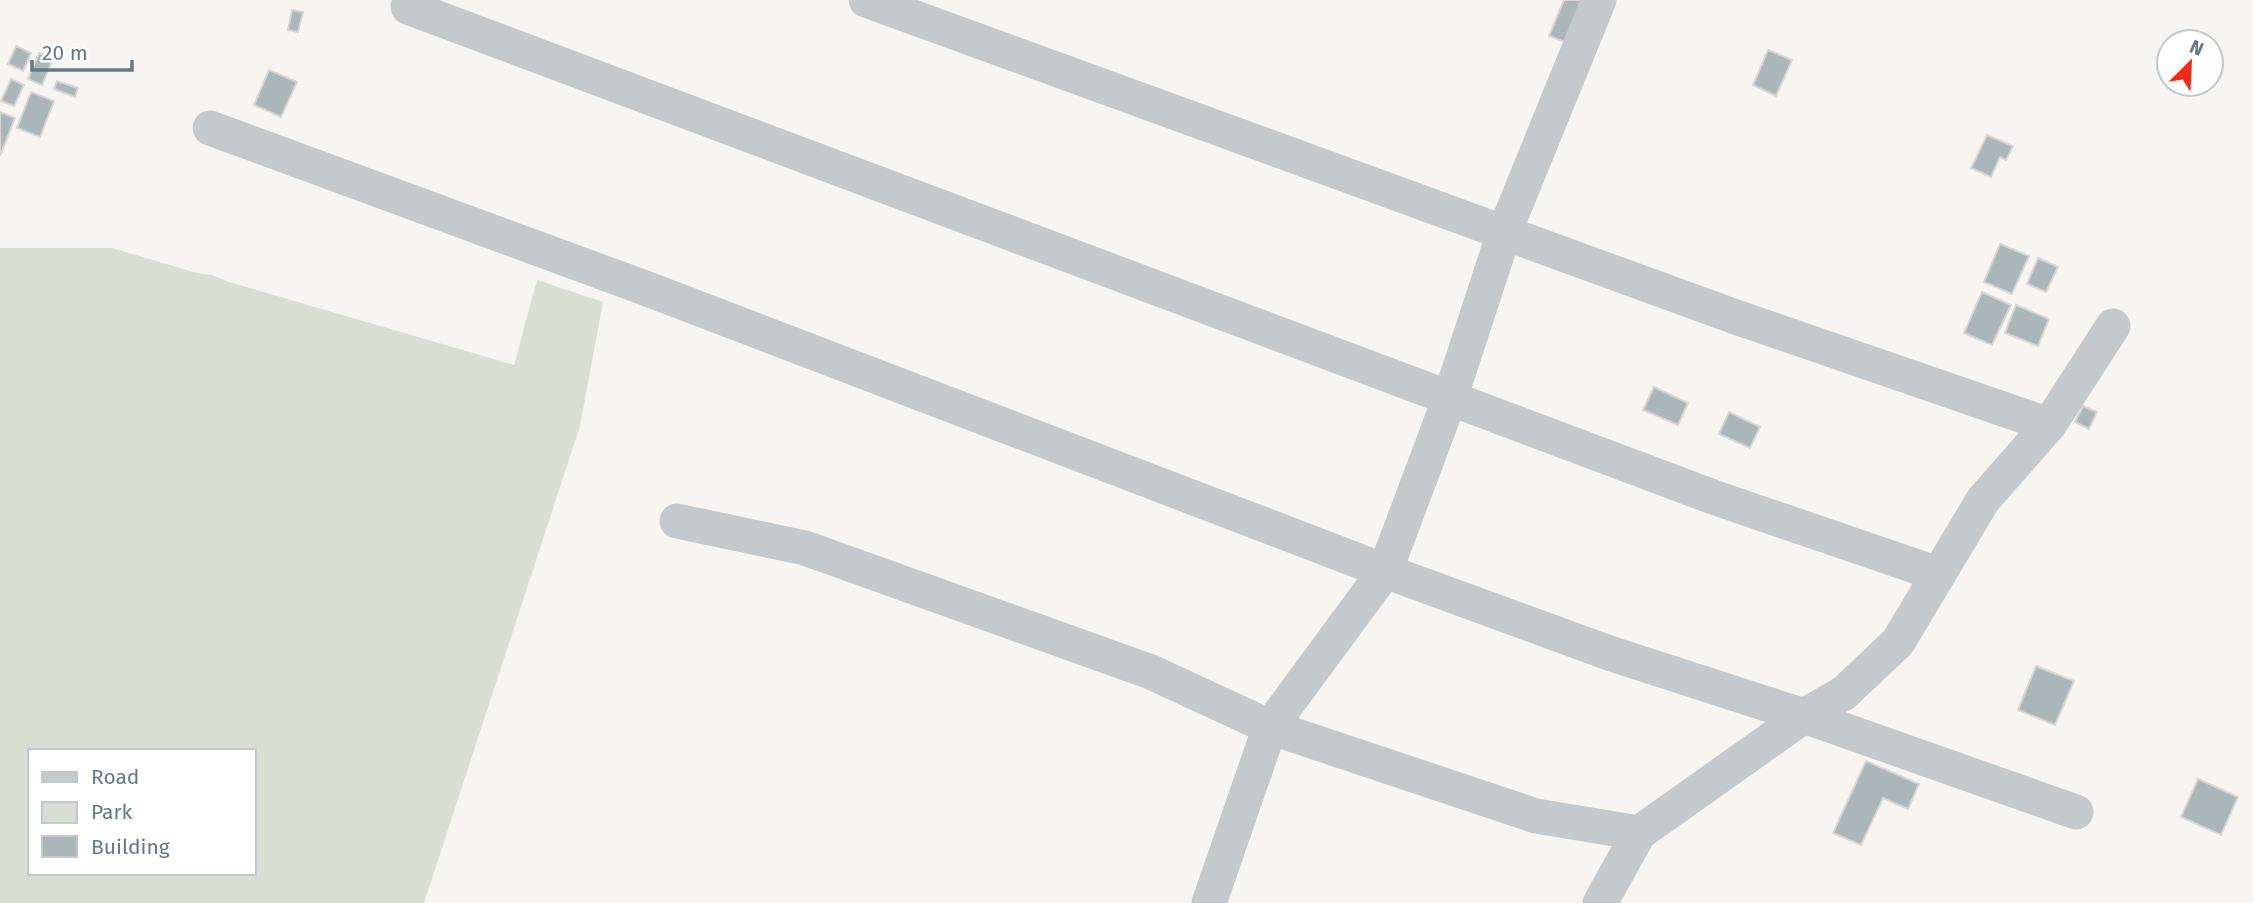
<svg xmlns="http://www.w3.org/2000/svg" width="2253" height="903" font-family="'Fira Sans',sans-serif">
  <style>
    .green { fill: #d8ded2; fill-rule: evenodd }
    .building { fill: #abb6b9; stroke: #d7d6d4; stroke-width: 2 }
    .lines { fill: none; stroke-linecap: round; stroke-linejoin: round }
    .street { stroke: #c4c9cb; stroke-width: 35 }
  </style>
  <rect width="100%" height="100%" fill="#f6f5f1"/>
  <!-- green -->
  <path class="green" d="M0,248H112L197,273L212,275L229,282L514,365L537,280L603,302L580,426L424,903H0ZM30,751H254V873H30Z"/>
  <!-- building -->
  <path class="building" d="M1564,0H1589L1570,44L1549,36Z
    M292,10L303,12L298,32L288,30Z
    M16,46L31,53L23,71L8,64Z
    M1768,50L1792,60L1776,96L1753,85Z
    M39,53L53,59L42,85L28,79Z
    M269,70L297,82L281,117L254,105Z
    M11,79L24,85L14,106L1,101Z
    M57,81L78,88L75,97L54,89Z
    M31,92L54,101L40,137L17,128Z
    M0,112L15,118L0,156Z
    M1987,135L2013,146L2006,160L2000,157L1991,177L1971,168Z
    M2000,244L2029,256L2012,294L1984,282Z
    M2038,258L2058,267L2046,292L2027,284Z
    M1982,292L2011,305L1992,345L1964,333Z
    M2016,305L2049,319L2038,346L2005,333Z
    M1654,387L1688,403L1678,425L1643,410Z
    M2083,406L2097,412L2089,429L2075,422Z
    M1729,412L1760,427L1750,448L1719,434Z
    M2036,666L2074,681L2055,725L2018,710Z
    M1866,761L1919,784L1908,809L1883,798L1861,845L1833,833Z
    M2198,779L2238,797L2221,835L2181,817Z"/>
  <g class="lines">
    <!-- street -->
    <path class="street" d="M866,0L1733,316L2049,425
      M408,7L1713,497L1938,574
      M210,128L645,288L1385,571L1609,653L1804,716L2076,812
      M677,521L805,548L1151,672L1270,727L1536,816L1639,833
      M1209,903L1270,727L1385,571L1450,398L1504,233L1599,0
      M1600,903L1639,833L1804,716L1844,693L1898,642L1983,500L2049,425L2113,326"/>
  </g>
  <!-- legend -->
  <rect x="28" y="749" width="228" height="126" fill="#ffffff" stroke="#c0cace" stroke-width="2"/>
  <rect x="42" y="772" width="35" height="10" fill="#c4c9cb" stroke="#c0cace" stroke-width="2"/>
  <text x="91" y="784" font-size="21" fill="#627a85">Road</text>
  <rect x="42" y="802" width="35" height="21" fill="#d8ded2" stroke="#c0cace" stroke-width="2"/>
  <text x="91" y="819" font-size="21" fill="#627a85">Park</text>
  <rect x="42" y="836" width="35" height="21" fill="#abb6b9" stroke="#c0cace" stroke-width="2"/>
  <text x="91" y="854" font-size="21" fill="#627a85">Building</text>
  <!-- north arrow -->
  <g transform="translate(2190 63) rotate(24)"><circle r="33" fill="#ffffff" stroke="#c0cace" stroke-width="2"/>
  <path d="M0-5L12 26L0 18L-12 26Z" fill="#f22a15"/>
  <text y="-10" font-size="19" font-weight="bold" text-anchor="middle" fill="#627a85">N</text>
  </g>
  <!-- scale -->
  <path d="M32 60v10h100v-10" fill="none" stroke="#627a85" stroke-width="3.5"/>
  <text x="42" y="60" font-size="21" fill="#627a85" stroke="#ffffff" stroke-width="5" paint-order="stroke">20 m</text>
</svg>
